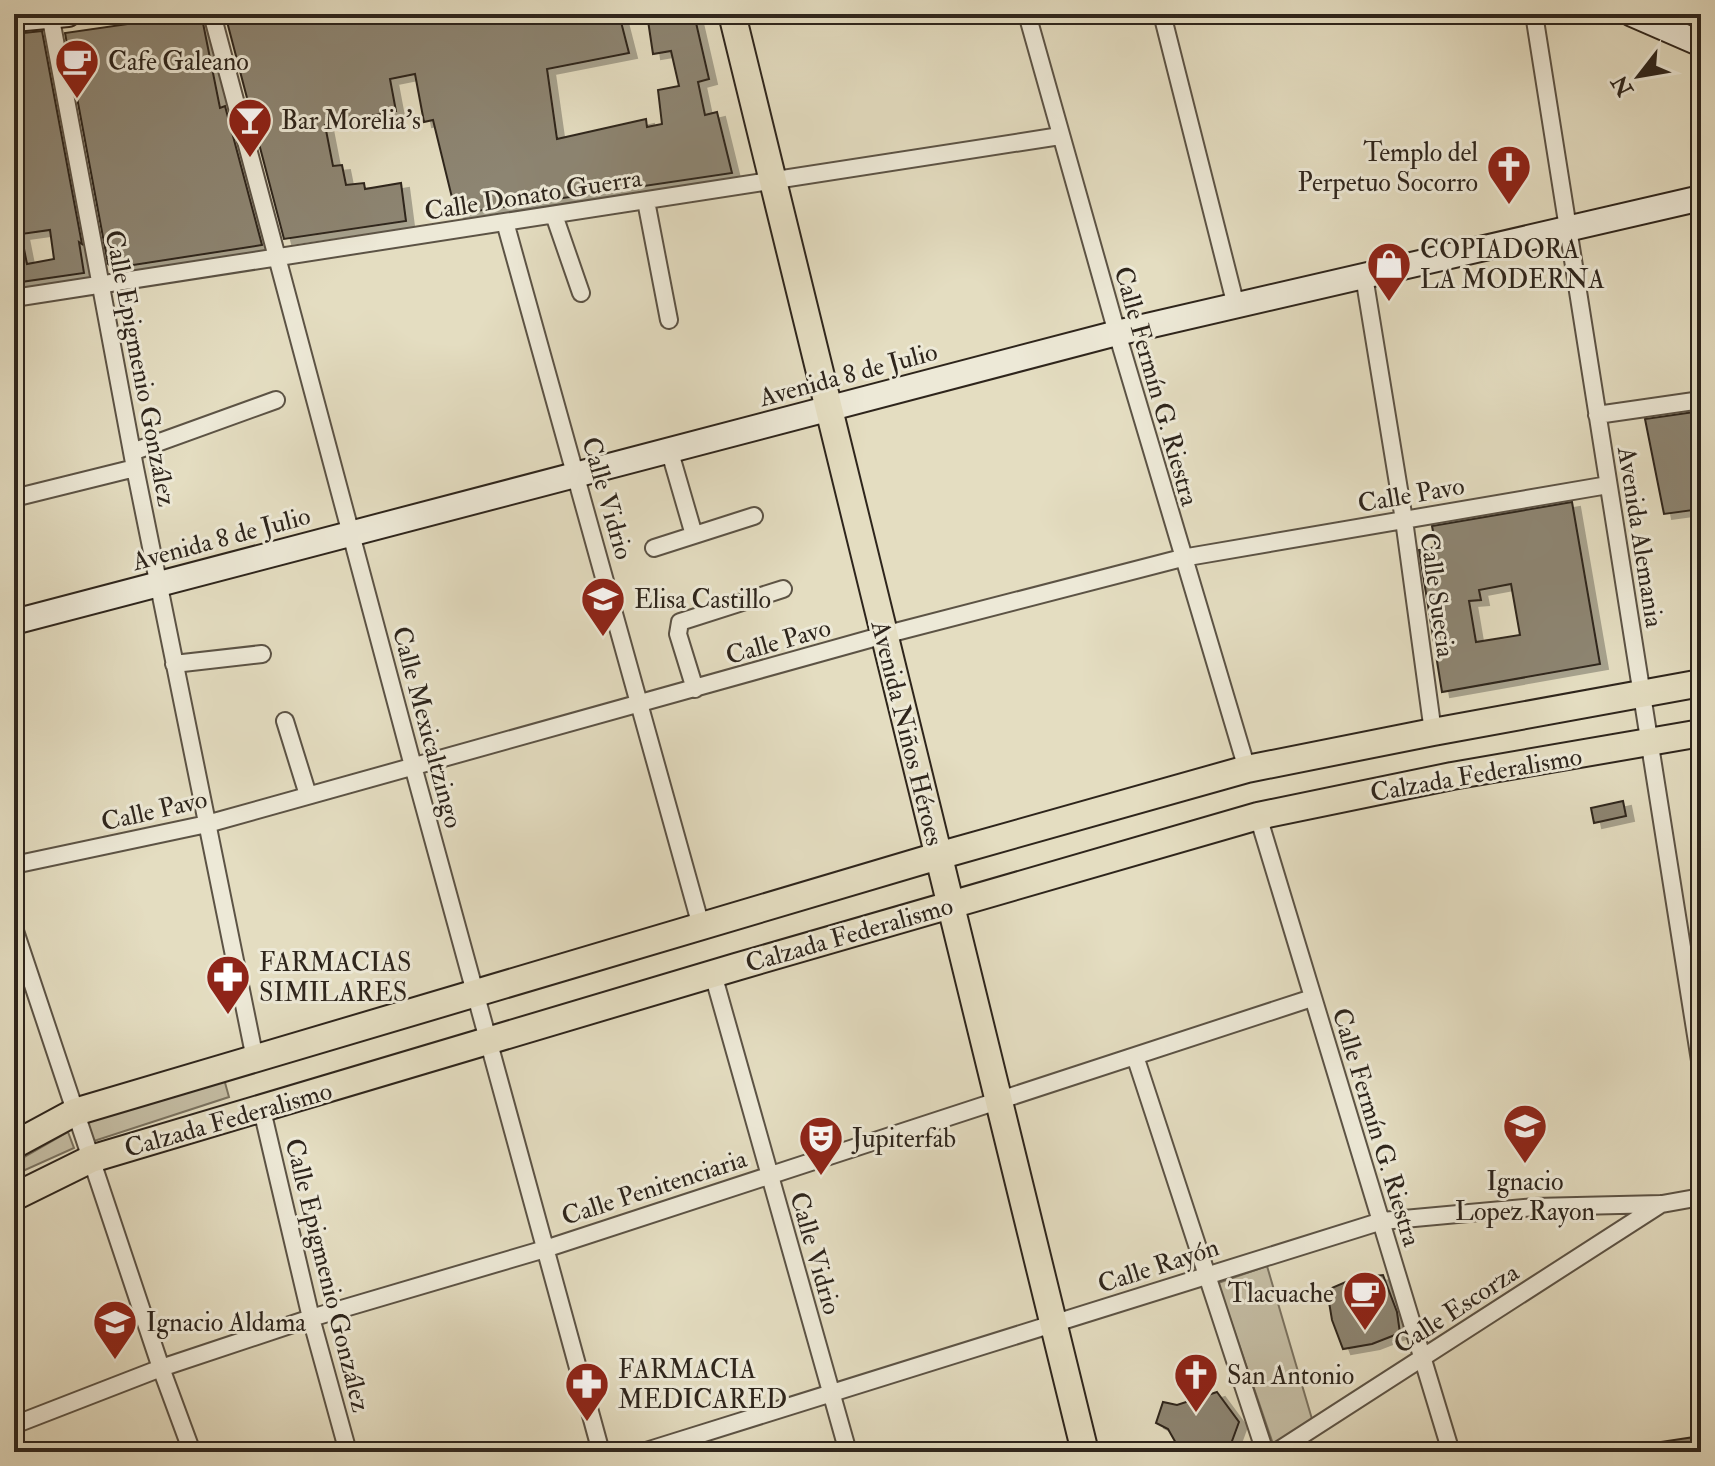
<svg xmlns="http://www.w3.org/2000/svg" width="1715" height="1466" font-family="'IM FELL Double Pica',serif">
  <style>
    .green { fill: #c5bea5; stroke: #7a7260; stroke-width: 2 }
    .building { fill: #8d8572; stroke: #2e251c; stroke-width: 2; fill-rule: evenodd; filter: url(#shadow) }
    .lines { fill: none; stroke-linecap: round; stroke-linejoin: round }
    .street-casing { stroke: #5c5345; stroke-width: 20 }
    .secondary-casing { stroke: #2e251c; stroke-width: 28 }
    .primary-casing { stroke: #2e251c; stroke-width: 30 }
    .street { stroke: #ede9d7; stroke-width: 16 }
    .secondary { stroke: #ede9d7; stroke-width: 24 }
    .primary { stroke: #e4ddc1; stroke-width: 26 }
    .labels { text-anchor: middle; stroke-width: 6; stroke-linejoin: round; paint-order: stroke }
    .poi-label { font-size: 26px; fill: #2e251c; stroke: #ede9d7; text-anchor: start }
    .street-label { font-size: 26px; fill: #2e251c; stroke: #ede9d7 }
  </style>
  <defs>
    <filter id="shadow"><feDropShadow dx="8" dy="5" stdDeviation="0" flood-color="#0004"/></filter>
  </defs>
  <rect width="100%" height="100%" fill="#e4ddc1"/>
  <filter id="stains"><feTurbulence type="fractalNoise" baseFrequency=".0025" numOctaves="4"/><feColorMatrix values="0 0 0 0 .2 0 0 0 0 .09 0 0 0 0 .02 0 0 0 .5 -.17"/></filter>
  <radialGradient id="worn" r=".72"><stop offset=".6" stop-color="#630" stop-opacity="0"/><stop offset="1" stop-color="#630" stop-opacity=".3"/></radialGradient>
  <!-- green -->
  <path class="green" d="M224,1079L229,1097L91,1142L85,1123Z
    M68,1132L74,1148L14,1175V1163Z
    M1267,1266L1312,1419L1273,1444L1218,1283Z"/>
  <!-- building -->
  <path class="building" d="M197,14L202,18L220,108L225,106L262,245L114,268L108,264L65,33Z
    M225,14H619L629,53L547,69L557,139L646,119L647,127L662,124L658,90L679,86L671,51L653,54L647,14H694L709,79L698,82L705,115L717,112L732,173L456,214L433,120L424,122L415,74L390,79L396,111L325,125L333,166L342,165L346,185L364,183L365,189L401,183L406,221L284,239Z
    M42,31L82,244L79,242L84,273L14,283V34ZM50,230L54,259L27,264L21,234Z
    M1701,411V509L1664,514L1645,419Z
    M1572,502L1600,664L1442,692L1419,550L1436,547L1432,526ZM1511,584L1520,635L1476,642L1469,601L1481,600L1479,590Z
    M1623,801L1626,816L1594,823L1591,808Z
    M1383,1275L1397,1312L1400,1333L1372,1344L1343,1349L1332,1320L1327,1290L1355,1278Z
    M1217,1392L1239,1422L1228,1452H1181L1168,1429L1156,1423L1163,1402L1177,1405Z
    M1701,1436V1452H1647V1444Z"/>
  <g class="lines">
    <!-- street casing -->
    <g class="street-casing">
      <path id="street" d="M50,14L135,468L255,1059
        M212,14L413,766L601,1452
        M1027,14L1117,333L1247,769
        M1162,14L1236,306
        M1534,14L1701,1067
        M646,201L669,320
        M554,215L581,293
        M505,222L701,926
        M1364,276L1404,520L1433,732
        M14,298L1060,136
        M1597,415L1701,400
        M669,449L694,535
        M132,452L276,400
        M14,498L135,468
        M654,548L754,516
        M174,664L262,654
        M695,689L678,634L680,622L783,589
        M285,721L308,795
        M1258,816L1451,1452
        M14,865L207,824L884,635L1182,558L1608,485
        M14,928L161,1368L192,1452
        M713,974L848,1452
        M1135,1056L1265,1452
        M262,1110L311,1318L348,1452
        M14,1425L161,1368L311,1318L545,1249L1312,998
        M643,1452L1382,1221L1534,1207L1662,1204L1701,1197
        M1276,1452L1661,1204"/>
    </g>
    <!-- secondary casing -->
    <g class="secondary-casing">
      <path id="secondary" d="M1632,14L1701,44
        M14,19L68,14
        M14,622L1117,333L1701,198"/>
    </g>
    <!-- primary casing -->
    <g class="primary-casing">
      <path id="primary" d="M732,14L1085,1452
        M14,1145L75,1112L938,856L1247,769L1433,732L1701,683
        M14,1197L91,1159L736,967L1258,816L1452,776L1701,733"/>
    </g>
    <!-- street -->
    <use href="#street" class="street"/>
    <!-- secondary -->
    <use href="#secondary" class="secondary"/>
    <!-- primary -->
    <use href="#primary" class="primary"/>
  </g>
  <!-- icons -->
  <defs>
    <g id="cafe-pin" transform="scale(2.3)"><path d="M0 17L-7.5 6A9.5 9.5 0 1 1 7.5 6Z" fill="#8f2418" stroke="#ede9d7"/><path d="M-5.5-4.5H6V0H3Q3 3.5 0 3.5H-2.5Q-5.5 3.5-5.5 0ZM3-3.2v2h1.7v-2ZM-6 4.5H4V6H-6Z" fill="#fff"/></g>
    <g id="bar-pin" transform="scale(2.3)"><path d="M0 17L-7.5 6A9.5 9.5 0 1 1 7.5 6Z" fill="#8f2418" stroke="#ede9d7"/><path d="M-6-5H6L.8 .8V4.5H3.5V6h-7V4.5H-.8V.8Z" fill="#fff"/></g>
    <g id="church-pin" transform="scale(2.3)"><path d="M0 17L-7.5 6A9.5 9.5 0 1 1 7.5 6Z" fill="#8f2418" stroke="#ede9d7"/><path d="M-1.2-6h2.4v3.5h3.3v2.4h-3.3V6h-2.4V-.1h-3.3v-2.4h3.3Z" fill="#fff"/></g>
    <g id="shop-pin" transform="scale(2.3)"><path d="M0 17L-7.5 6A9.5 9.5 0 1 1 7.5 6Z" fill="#8f2418" stroke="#ede9d7"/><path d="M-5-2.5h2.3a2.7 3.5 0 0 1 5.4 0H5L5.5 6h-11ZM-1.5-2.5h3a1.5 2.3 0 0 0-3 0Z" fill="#fff"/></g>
    <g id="school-pin" transform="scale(2.3)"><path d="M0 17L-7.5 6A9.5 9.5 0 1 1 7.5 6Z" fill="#8f2418" stroke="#ede9d7"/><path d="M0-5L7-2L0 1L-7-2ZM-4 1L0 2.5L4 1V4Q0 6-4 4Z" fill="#fff"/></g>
    <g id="pharmacy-pin" transform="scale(2.3)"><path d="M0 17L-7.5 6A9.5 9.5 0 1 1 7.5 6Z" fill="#8f2418" stroke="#ede9d7"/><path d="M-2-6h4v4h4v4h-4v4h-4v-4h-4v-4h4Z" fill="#fff"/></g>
    <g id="theatre-pin" transform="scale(2.3)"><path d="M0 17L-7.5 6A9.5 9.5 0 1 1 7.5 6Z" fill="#8f2418" stroke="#ede9d7"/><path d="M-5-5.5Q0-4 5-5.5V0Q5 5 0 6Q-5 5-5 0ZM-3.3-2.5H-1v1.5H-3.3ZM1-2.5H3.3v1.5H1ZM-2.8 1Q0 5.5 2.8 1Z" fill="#fff"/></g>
  </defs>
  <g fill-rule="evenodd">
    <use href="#cafe-pin" x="77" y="61"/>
    <use href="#bar-pin" x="250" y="120"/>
    <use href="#church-pin" x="1509" y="167"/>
    <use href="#shop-pin" x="1389" y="264"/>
    <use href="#school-pin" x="603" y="599"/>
    <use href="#pharmacy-pin" x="228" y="977"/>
    <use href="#school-pin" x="1525" y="1126"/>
    <use href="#theatre-pin" x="821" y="1138"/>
    <use href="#cafe-pin" x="1365" y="1293"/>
    <use href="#school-pin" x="115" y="1322"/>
    <use href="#church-pin" x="1196" y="1375"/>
    <use href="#pharmacy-pin" x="587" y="1384"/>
  </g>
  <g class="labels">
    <!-- poi labels -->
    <g class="poi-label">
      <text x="108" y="70">Cafe Galeano</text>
      <text x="281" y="129">Bar Morelia’s</text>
      <text x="1478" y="161" text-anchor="end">Templo del<tspan x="1478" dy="30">Perpetuo Socorro</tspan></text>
      <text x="1420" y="258">COPIADORA<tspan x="1420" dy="30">LA MODERNA</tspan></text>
      <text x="634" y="608">Elisa Castillo</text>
      <text x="259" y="971">FARMACIAS<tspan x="259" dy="30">SIMILARES</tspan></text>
      <text x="852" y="1147">Jupiterfab</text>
      <text x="1525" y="1190" text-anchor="middle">Ignacio<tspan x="1525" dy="30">Lopez Rayon</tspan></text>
      <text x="1334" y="1302" text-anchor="end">Tlacuache</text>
      <text x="146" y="1331">Ignacio Aldama</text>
      <text x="618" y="1378">FARMACIA<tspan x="618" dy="30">MEDICARED</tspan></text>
      <text x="1227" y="1384">San Antonio</text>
    </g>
    <!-- street labels -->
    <g class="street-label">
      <text transform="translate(533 194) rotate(-9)" y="9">Calle Donato Guerra</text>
      <text transform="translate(141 368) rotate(79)" y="9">Calle Epigmenio González</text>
      <text transform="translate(848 374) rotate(-15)" y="9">Avenida 8 de Julio</text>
      <text transform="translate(1157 386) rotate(74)" y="9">Calle Fermín G. Riestra</text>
      <text transform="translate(1411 494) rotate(-10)" y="9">Calle Pavo</text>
      <text transform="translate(608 498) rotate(74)" y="9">Calle Vidrio</text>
      <text transform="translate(1641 537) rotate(81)" y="9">Avenida Alemania</text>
      <text transform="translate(221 538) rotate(-15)" y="9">Avenida 8 de Julio</text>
      <text transform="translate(1438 595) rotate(82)" y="9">Calle Suecia</text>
      <text transform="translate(778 641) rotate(-16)" y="9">Calle Pavo</text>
      <text transform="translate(428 727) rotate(75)" y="9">Calle Mexicaltzingo</text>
      <text transform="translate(908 733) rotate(76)" y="9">Avenida Niños Héroes</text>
      <text transform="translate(1476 774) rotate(-10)" y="9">Calzada Federalismo</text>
      <text transform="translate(154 810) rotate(-13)" y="9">Calle Pavo</text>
      <text transform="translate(849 934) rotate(-16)" y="9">Calzada Federalismo</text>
      <text transform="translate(228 1119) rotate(-16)" y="9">Calzada Federalismo</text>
      <text transform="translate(1377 1127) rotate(73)" y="9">Calle Fermín G. Riestra</text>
      <text transform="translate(654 1187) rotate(-18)" y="9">Calle Penitenciaria</text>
      <text transform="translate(816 1253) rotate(74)" y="9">Calle Vidrio</text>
      <text transform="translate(1158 1265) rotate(-18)" y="9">Calle Rayón</text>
      <text transform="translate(328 1275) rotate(76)" y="9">Calle Epigmenio González</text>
      <text transform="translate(1456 1308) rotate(-33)" y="9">Calle Escorza</text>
    </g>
  </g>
  <!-- margin -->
  <rect width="1715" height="1466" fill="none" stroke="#e4ddc1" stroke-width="48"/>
  <rect x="16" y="16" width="1683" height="1434" fill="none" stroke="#2e251c" stroke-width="4"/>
  <rect x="24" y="24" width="1667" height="1418" fill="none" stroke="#2e251c" stroke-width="2"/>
  <!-- north arrow -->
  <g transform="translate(1639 76) rotate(239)" stroke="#ede9d7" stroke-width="6" paint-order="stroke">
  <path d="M0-6L14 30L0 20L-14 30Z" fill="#2e251c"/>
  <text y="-12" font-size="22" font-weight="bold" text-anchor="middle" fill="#2e251c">N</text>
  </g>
  <rect width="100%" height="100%" filter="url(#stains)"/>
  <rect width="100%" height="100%" fill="url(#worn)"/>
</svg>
